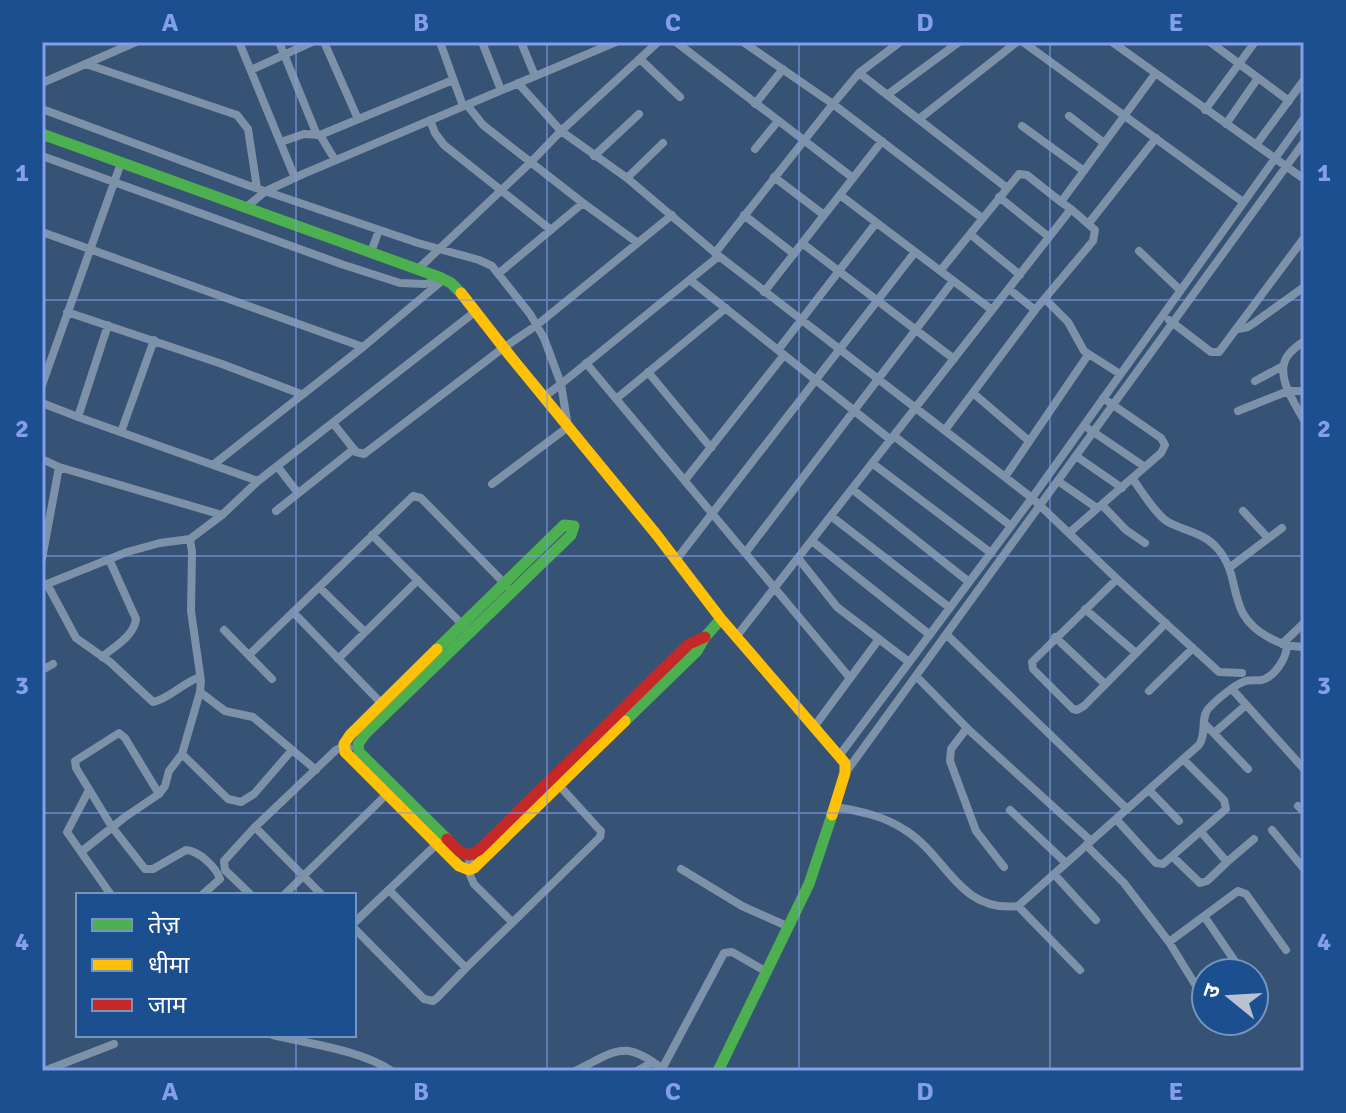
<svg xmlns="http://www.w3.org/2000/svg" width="1346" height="1113" font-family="Signika,'Noto Sans Devanagari',sans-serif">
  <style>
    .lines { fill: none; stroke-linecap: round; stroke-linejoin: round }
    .street { stroke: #7d92a8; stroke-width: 8 }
    .fast { stroke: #4caf50; stroke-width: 11 }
    .slow { stroke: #ffc107; stroke-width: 11 }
    .jam { stroke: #c62828; stroke-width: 11 }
    .grid { fill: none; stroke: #839eea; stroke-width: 2; stroke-opacity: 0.55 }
    .neatline { fill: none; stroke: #839eea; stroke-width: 3 }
    .grid-label { font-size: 26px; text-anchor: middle; font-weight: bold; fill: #839eea }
  </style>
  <rect width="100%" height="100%" fill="#365274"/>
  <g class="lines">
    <!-- street -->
    <path class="street" d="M239,42L295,178
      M279,42L317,135
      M324,42L358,119
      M440,42L463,106
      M482,42L501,90
      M521,42L535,76
      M676,42L853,178
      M743,42L833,104L982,218
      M1023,42L1243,202
      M1112,42L1304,179
      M1210,42L1289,101
      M640,59L680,97
      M86,64L237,115L248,129L257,188
      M251,70L312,42
      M859,73L1007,188
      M42,83L136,42
      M887,95L959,42
      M755,104L783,69
      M467,105L483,125L583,203
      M42,109L247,185L418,243L479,260L492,266L530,314L544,338L561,384L544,397
      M1205,110L1255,42
      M1069,116L1104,143
      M919,119L1017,42
      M430,120L435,133L444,145L551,230
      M1226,124L1258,78
      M1022,126L1084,171
      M320,135L335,160
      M281,142L304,134L320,135L453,80
      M1256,145L1304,80
      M755,149L778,121
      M42,156L341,264L400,283L425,284L443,279
      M594,156L639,114
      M774,177L824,215
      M627,178L663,143
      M840,195L992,310
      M999,197L1049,237
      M246,207L266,191L303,174L616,42
      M744,215L794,254
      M1089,223L1156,138
      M42,232L363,347
      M970,234L1020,275
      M802,243L954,359
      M1139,251L1180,290
      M371,252L379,230
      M715,253L833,104L859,73L900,42
      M719,256L1032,498L1117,579L1219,672L1242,673
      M418,269L531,162L561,131L658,42
      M940,271L1019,174L1027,175L1061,202
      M498,274L583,203L638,243
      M690,280L891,440
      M1009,289L1035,310
      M764,292L882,141
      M1045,299L1068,322L1084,351L1120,374
      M67,312L222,364L301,394
      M1169,320L1211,352H1219L1304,238
      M1238,329L1248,327L1254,323L1304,287
      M1304,341C1299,345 1293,349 1289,354C1273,373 1294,402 1304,420
      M778,350L876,223
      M586,363L850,678
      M648,372L711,448
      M1255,381L1283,366
      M42,385L121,163
      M973,393L1029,441
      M616,399L726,308
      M42,403L78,417L258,481
      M1238,411L1288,391H1304
      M78,417L108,325
      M333,423L356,452L364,454L503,348L537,325L672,215
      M1089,429L1145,467
      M945,430L1035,310L1093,241L1095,230L1071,209
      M121,432L154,340
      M894,436L1011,526
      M1076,456L1122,488
      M42,459L59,467L222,515
      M872,463L991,553
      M213,465L363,347L443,280
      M277,466L298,493
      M1005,477L1088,355
      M1132,478C1141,490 1156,515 1168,522C1185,531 1204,533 1217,548C1244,578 1224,613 1268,637C1280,644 1290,647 1304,647
      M685,480L784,355
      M1058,481L1097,508
      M492,484L568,427L561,384L719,256L627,178L561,131L518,83
      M852,489L969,582
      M1102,505L1126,530L1145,543
      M276,511L354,449
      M1243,511L1268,538
      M831,516L950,608
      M1069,533L1161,453L1165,445L1161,438L1103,398
      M372,535L465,627
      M812,541L930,635
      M746,552L953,281
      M798,558L837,607L909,662
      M42,559L59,467
      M676,560L915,252
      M1229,568L1282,528
      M1117,579L1032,662L1033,669L1073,709L1077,710L1084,706L1166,623
      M47,584L76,638L110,662L153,702C169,699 182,683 200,677
      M42,586L127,552L160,543L190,539L222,515L258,481L476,311
      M319,587L365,632
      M1085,609L1136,653
      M293,612L384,706
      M224,630L272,679
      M947,635L1127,809
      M736,637L1071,209L1061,202L1155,74
      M1055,637L1105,684
      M1282,644L1304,623
      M249,655L413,496L421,498L507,586
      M102,657C115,646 134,636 136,619L109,559
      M338,659L418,580
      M42,670L53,664
      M916,676L970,731L1091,841
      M1232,689L1304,769
      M1149,691L1193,648
      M200,692L225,711L253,717L316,770
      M1204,723L1248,769
      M814,727L879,639
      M967,728L951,749L950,761L976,831L1004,867
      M1214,733L1246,705
      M182,754L228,799L241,802L254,794L292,750
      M839,756L1032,498L1304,118
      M846,772L1304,142
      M1149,790L1179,821
      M159,794L125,738L119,733L75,761L76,768L112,827L145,869H153L186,850C199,851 216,867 220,879L202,895
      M1298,806L1304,812
      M835,807C860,811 884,816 905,830C947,856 959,913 1018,906L1199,745C1207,734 1200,720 1208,709C1214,702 1234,685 1243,682C1249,679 1256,681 1262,680C1275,676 1286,659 1287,646
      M1010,810L1066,863
      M1116,819L1156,863L1163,864L1226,809L1224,800L1183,759
      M255,827L322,895
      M1272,830L1304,869
      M1201,832L1227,862L1254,839
      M1086,845L1124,883L1169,942L1238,891L1246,894L1286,950
      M81,852L67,832L89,790
      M469,855L470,875L474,884L512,922
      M1173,857L1200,883L1207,881L1227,862
      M681,869L742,906L789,927
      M1054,874L1096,920
      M389,890L466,968
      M111,895L81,852L125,817L159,794L165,786L169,771L182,754L200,692L201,681L191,611L192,552L190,539
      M251,895L225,870L224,861L255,827L336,750L340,748H349
      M284,895L389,792
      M1018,906L1080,970
      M1204,916L1243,973
      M354,923L440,841
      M354,928L424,999L433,1001L437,998L466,968L600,837L601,831L597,827L556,782
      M1169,942L1201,994L1206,996
      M273,1035C310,1044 360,1050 392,1071
      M662,1069L724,953L732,952L767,972
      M44,1071L114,1044
      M575,1071C616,1051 624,1038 664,1070
      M637,1071L653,1062"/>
    <!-- fast -->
    <path class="fast" d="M42,134L439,277L451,283L461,293
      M437,649L564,525L574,526L571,535L366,733L358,744L359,752L447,839
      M625,721L697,651L705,637L721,619
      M718,1071L809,884L832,815"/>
    <!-- slow -->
    <path class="slow" d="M461,293L511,357L656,534L721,619L845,763V773L832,815
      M437,649L350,735L344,744L345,752L459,866L469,870L474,868L625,721"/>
    <!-- jam -->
    <path class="jam" d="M447,839L460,852L469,855L479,850L689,644L705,637"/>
  </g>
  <!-- grid -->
  <path class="grid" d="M296,42V895M547,42V1071M799,42V1071M1050,42V1071M42,300H1304M42,556H1304M42,813H1304M296,1035V1071"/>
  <!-- border -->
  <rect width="1346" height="1113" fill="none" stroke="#1b4f8f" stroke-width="88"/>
  <!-- legend -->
  <rect x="76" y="893" width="280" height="144" fill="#1b4f8f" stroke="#7695bc" stroke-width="2"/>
  <rect x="92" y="919" width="40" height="12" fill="#4caf50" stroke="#7695bc" stroke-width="2"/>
  <text x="148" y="933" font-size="24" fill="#ffffff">तेज़</text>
  <rect x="92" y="959" width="40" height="12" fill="#ffc107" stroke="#7695bc" stroke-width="2"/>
  <text x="148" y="973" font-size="24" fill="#ffffff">धीमा</text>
  <rect x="92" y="999" width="40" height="12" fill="#c62828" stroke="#7695bc" stroke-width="2"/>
  <text x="148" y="1013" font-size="24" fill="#ffffff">जाम</text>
  <!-- north arrow -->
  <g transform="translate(1230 997) rotate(288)"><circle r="38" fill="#1b4f8f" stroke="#7695bc" stroke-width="2"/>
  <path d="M0-6L14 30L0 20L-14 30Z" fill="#b9c2ce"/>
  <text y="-12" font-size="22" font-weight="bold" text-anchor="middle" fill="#ffffff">उ</text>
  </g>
  <rect x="44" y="44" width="1258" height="1025" class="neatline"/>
  <g class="grid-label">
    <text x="170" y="31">A</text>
    <text x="421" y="31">B</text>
    <text x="673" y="31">C</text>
    <text x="925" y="31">D</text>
    <text x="1176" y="31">E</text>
    <text x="22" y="181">1</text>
    <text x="1324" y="181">1</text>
    <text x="22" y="437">2</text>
    <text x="1324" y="437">2</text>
    <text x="22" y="694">3</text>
    <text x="1324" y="694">3</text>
    <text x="22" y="950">4</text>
    <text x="1324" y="950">4</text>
    <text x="170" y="1100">A</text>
    <text x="421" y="1100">B</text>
    <text x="673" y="1100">C</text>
    <text x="925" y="1100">D</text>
    <text x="1176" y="1100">E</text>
  </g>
</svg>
